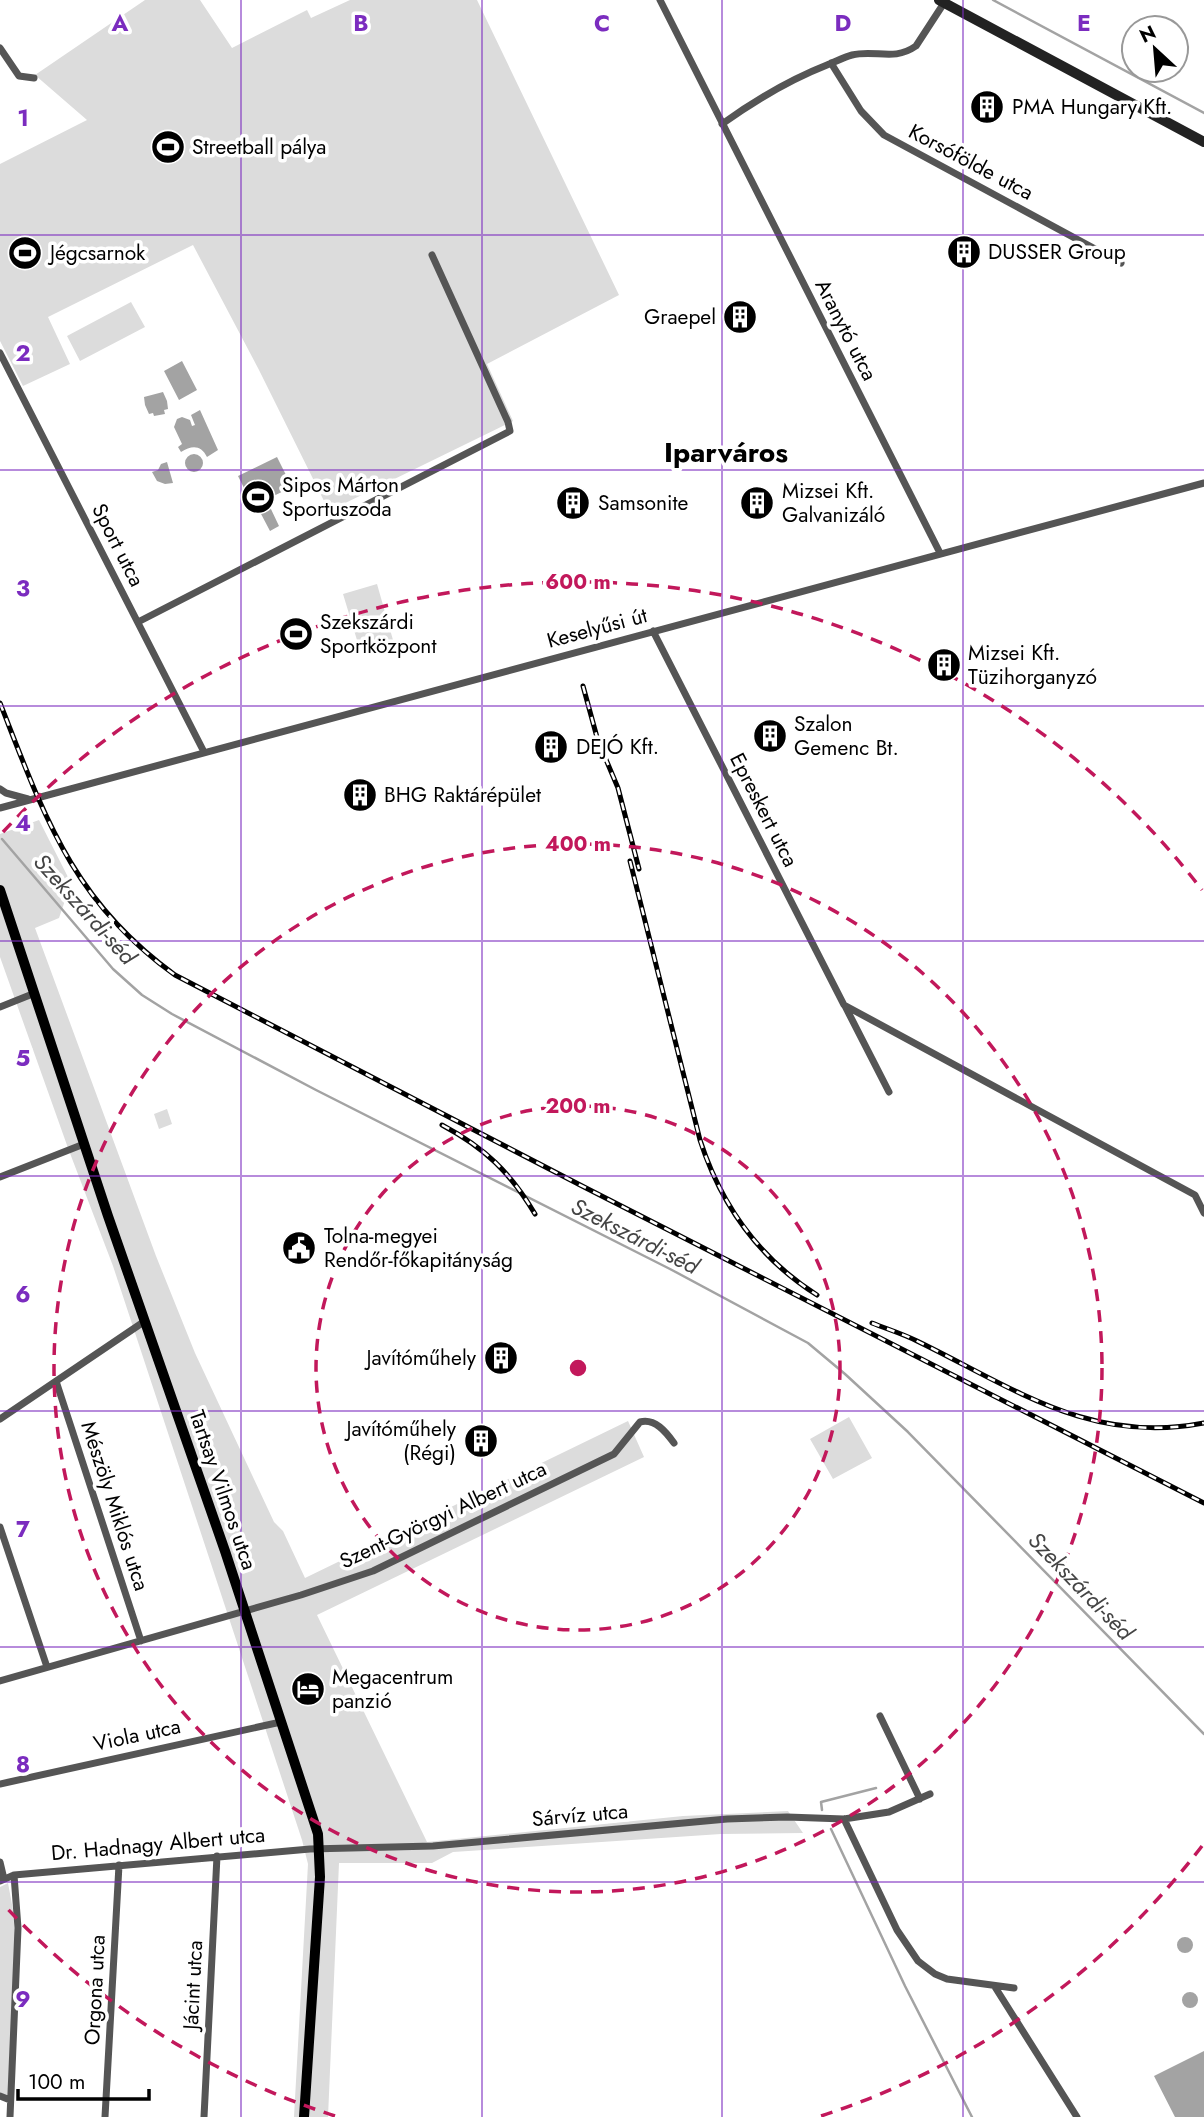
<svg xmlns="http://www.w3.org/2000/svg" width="1204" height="2117" font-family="Jost,sans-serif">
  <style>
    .green { fill: #dcdcdc }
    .water { fill: #a3a3a3 }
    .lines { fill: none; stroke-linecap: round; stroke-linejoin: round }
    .stream { stroke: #a3a3a3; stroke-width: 2.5 }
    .primary-casing { stroke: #dbdbdb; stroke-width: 12 }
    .minor { stroke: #555; stroke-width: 7 }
    .secondary { stroke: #222; stroke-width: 10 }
    .primary { stroke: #000; stroke-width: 10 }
    .rail-casing { stroke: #000; stroke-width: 5 }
    .rail { stroke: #fff; stroke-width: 2.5; stroke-dasharray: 8; stroke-linecap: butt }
    .grid { fill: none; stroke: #7b2cbf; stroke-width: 2; stroke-opacity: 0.55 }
    .ring { fill: none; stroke: #c2185b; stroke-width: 3.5; stroke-dasharray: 12 9 }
    .labels { text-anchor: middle; stroke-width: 7; stroke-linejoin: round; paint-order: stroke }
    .poi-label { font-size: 21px; fill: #000; stroke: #fff; text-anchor: start }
    .street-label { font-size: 21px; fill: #000; stroke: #fff }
    .water-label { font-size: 23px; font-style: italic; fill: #444; stroke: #fff }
    .district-label { font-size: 28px; font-weight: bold; fill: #000; stroke: #fff }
    .grid-label { font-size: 23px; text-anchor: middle; font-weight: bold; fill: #7b2cbf; stroke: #fff; stroke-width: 7; stroke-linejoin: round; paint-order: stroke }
    .centre { fill: #c2185b; stroke: #fff; stroke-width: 3.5 }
    .ring-label { font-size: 21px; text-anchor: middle; font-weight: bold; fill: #c2185b; stroke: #fff; stroke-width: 7; stroke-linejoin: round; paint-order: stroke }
  </style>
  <rect width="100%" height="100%" fill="#fff"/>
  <!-- green -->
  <path class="green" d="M145,0H200L232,48L307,10L311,18L350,0H477L619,295L487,364L513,421L329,511L259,370L193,245L48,317L70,364L23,386L0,341V164L87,120L35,75Z
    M131,302L145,327L80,361L67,336Z
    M377,584L393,640L360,650L343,594Z
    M39,820L71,883L59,918L35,928L156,1256L195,1353L274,1522L283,1531L305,1578L628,1421L644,1457L317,1615L427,1842L683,1816L788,1811L803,1833L721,1834L453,1852L432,1863H339L328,2117H294L308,1864L302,1840L113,1266L68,1148L0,957V834Z
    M167,1109L172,1124L159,1129L154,1114Z
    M849,1417L872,1458L833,1479L810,1439Z
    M8,1883L13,1910L15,1937L8,2096L0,2093V1887Z"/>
  <!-- water -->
  <path class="water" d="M182,361L197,390L179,400L164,371Z
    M163,392L167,401L168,409L164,410L165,414L154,416L153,413L149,414L145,405L144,397Z
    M200,410L218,450L207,457C201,445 192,445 181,452L178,447L182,444L174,427L177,419L182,417L190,420L192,426L195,425L191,415Z
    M185 463a9 9 0 1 1 18 0a9 9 0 1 1-18 0Z
    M277,457L292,487L253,506L238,476Z
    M167,462L173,483L165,484L157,481L152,472L158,470L161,464Z
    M270,507L279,526L270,531L260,512Z
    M1177 1945a8 8 0 1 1 16 0a8 8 0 1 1-16 0Z
    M1182 2000a8 8 0 1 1 16 0a8 8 0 1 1-16 0Z
    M1204,2051V2117H1175L1154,2076Z"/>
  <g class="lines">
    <!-- stream -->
    <path class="stream" d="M993,0L1204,113
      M2,839L113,969L142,995L172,1014L316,1090L670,1269L808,1343L845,1374L908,1432L1204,1734
      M822,1810L821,1802L876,1788
      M831,1829L905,1986L972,2117"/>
    <!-- primary casing -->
    <g class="primary-casing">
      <path id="primary" d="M0,890L108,1216L225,1551L318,1834L320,1877L304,2117"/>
    </g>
    <!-- minor -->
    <path class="minor" d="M660,0L940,553
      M0,48L19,76L34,78
      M831,63L861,111L884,135L1121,263
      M722,124C754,101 789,80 827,65C835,62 844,57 852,55C876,49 893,62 916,46L944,3
      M0,353L204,752
      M138,622L510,431L508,422L432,255
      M653,631L844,1005L1195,1195L1204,1213
      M0,789L6,793L28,799
      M0,808L1204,483
      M845,1006L889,1092
      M0,1007L35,993
      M0,1177L84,1144
      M56,1381L141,1641
      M0,1419L145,1321
      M0,1527L47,1667
      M0,1681L301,1595L373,1571L614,1454L640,1422C655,1418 666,1432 674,1443
      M880,1716L920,1799
      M0,1784L281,1722
      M844,1819L897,1930L918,1961L935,1974L947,1979L1014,1988
      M0,1862L4,1879
      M0,1881L14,1875L310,1849L433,1846L727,1819L787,1817L844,1819L889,1812L930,1794
      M995,1987L1077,2117
      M0,2096L10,2100
      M10,2117L18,1928L14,1875
      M105,2117L119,1865
      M204,2117L217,1856"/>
    <!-- secondary -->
    <path class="secondary" d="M939,0L1204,142"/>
    <!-- primary -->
    <use href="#primary" class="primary"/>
    <!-- rail casing -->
    <g class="rail-casing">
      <path id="rail" d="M583,686L601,752
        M0,703C44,815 72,901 175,975L586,1188L1204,1503
        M599,743L618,788L639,869
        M630,861L700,1140C721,1205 760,1259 817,1295
        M442,1125C485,1148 510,1172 535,1214
        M872,1323C887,1329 903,1334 917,1341C1014,1388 1090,1445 1204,1423"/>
    </g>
    <!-- rail -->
    <use href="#rail" class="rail"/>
  </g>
  <!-- grid -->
  <path class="grid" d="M241,0V2117M482,0V2117M722,0V2117M963,0V2117M0,235H1204M0,470H1204M0,706H1204M0,941H1204M0,1176H1204M0,1411H1204M0,1647H1204M0,1882H1204"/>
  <!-- distance rings -->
  <g class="ring">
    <circle cx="578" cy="1368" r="262"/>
    <circle cx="578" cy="1368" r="524"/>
    <path d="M1202 1846A786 786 0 0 1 821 2116M335 2116A786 786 0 0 1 3 1904M3 832A786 786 0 0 1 1202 890"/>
  </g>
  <!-- icons -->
  <defs>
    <g id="building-disc" transform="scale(1.75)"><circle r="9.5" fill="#000" stroke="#fff"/><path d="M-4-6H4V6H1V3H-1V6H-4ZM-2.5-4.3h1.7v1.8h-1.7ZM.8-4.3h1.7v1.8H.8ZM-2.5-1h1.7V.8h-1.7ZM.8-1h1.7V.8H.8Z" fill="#fff"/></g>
    <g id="stadium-disc" transform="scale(1.75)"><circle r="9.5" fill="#000" stroke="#fff"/><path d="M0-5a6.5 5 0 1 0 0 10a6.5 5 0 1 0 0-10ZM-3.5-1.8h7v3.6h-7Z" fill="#fff"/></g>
    <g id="civic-disc" transform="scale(1.75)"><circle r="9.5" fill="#000" stroke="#fff"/><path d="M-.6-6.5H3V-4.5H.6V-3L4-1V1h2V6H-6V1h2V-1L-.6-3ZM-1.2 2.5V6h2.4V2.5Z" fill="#fff"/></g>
    <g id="hotel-disc" transform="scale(1.75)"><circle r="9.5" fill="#000" stroke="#fff"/><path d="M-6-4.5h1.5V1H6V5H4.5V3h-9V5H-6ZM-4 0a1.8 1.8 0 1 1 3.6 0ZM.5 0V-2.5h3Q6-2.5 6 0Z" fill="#fff"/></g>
  </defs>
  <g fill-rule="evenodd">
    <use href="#building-disc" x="987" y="107"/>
    <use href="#stadium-disc" x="168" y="147"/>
    <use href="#building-disc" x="964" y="252"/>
    <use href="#stadium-disc" x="25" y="253"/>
    <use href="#building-disc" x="740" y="317"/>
    <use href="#stadium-disc" x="258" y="497"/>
    <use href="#building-disc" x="573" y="503"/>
    <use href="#building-disc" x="757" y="503"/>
    <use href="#stadium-disc" x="296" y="634"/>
    <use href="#building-disc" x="944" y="665"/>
    <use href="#building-disc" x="770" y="736"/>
    <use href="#building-disc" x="551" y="747"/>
    <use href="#building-disc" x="360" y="795"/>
    <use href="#civic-disc" x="299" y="1248"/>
    <use href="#building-disc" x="501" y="1358"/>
    <use href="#building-disc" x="481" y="1441"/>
    <use href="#hotel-disc" x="308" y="1689"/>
  </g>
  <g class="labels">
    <!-- poi labels -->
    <g class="poi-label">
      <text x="1012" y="114">PMA Hungary Kft.</text>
      <text x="192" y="154">Streetball pálya</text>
      <text x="988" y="259">DUSSER Group</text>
      <text x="50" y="260">Jégcsarnok</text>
      <text x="716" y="324" text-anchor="end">Graepel</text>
      <text x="282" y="492">Sipos Márton<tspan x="282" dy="24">Sportuszoda</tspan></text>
      <text x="782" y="498">Mizsei Kft.<tspan x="782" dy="24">Galvanizáló</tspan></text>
      <text x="598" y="510">Samsonite</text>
      <text x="320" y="629">Szekszárdi<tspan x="320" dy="24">Sportközpont</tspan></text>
      <text x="968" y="660">Mizsei Kft.<tspan x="968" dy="24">Tüzihorganyzó</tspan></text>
      <text x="794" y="731">Szalon<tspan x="794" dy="24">Gemenc Bt.</tspan></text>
      <text x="576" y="754">DEJÓ Kft.</text>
      <text x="384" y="802">BHG Raktárépület</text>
      <text x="324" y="1243">Tolna-megyei<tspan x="324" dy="24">Rendőr-főkapitányság</tspan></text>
      <text x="476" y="1365" text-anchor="end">Javítóműhely</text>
      <text x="456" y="1436" text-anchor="end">Javítóműhely<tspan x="456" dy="24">(Régi)</tspan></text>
      <text x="332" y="1684">Megacentrum<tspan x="332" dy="24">panzió</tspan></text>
    </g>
    <!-- street labels -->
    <g class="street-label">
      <text transform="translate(971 162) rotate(28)" y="7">Korsófölde utca</text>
      <text transform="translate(846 330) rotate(63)" y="7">Aranytó utca</text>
      <text transform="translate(118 545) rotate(63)" y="7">Sport utca</text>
      <text transform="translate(597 628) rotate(-15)" y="7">Keselyűsi út</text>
      <text transform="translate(764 810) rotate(63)" y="7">Epreskert utca</text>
      <text transform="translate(223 1490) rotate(71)" y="7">Tartsay Vilmos utca</text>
      <text transform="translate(115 1506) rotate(72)" y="7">Mészöly Miklós utca</text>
      <text transform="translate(443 1515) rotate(-25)" y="7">Szent-Györgyi Albert utca</text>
      <text transform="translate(137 1735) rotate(-12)" y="7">Viola utca</text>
      <text transform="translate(580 1815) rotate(-5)" y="7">Sárvíz utca</text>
      <text transform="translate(158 1844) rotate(-5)" y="7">Dr. Hadnagy Albert utca</text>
      <text transform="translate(193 1985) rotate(-87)" y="7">Jácint utca</text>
      <text transform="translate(95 1990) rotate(-87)" y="7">Orgona utca</text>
    </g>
    <!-- water labels -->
    <g class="water-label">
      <text transform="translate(85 909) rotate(48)" y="8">Szekszárdi-séd</text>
      <text transform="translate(635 1236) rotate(27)" y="8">Szekszárdi-séd</text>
      <text transform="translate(1081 1586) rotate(46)" y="8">Szekszárdi-séd</text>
    </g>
    <!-- district labels -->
    <g class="district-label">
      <text x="726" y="462">Iparváros</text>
    </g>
  </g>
  <g class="grid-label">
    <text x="120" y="31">A</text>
    <text x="361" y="31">B</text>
    <text x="602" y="31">C</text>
    <text x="843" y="31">D</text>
    <text x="1084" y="31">E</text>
    <text x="23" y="126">1</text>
    <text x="23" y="361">2</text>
    <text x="23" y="596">3</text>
    <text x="23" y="831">4</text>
    <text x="23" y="1066">5</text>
    <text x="23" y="1302">6</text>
    <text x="23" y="1537">7</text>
    <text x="23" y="1772">8</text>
    <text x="23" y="2007">9</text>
  </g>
  <circle cx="578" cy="1368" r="10" class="centre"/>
  <g class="ring-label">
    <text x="578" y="589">600 m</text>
    <text x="578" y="851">400 m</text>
    <text x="578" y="1113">200 m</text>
  </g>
  <!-- north arrow -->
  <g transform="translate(1155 49) rotate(334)"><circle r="33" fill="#ffffff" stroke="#999999" stroke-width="2"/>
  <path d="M0-5L12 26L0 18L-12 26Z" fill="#000000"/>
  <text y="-10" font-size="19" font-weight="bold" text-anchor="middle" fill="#000000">N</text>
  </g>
  <!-- scale -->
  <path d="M18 2089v10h131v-10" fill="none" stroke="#000000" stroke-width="3.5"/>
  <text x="28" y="2089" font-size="21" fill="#000000" stroke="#ffffff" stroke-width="5" paint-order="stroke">100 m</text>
</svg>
